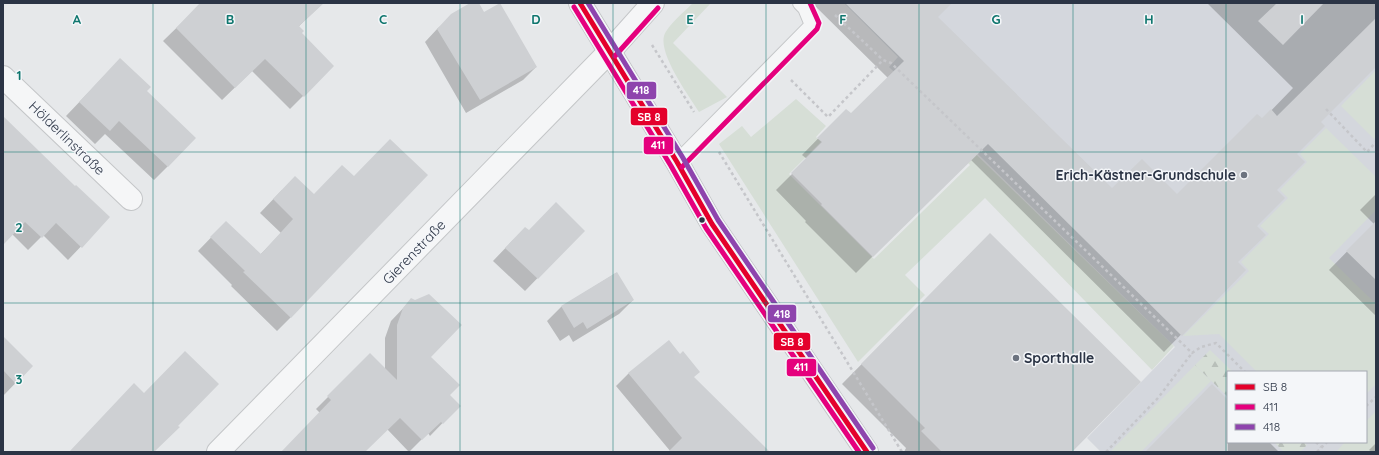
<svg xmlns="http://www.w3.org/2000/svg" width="1379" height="455" font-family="Quicksand,sans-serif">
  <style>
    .built { fill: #d4d7dd; fill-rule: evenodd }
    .grass { fill: #d6ded6 }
    .forest { fill: url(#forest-firs) }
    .shadow { fill: #0003 }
    .building { fill: #ced0d3 }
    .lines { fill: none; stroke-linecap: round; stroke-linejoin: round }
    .lane-casing { stroke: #c4c6c8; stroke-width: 16 }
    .street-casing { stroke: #c4c6c8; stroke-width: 24 }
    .secondary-casing { stroke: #c4c6c8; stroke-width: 24 }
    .path { stroke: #c5c6ca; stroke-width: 2.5; stroke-dasharray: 3 3; stroke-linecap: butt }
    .lane { stroke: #f5f6f7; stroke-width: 14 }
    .street { stroke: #f5f6f7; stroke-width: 22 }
    .secondary { stroke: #f8f8f8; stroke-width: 22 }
    .bus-1-casing { stroke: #f4f6f9; stroke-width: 8 }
    .bus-2-casing { stroke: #f4f6f9; stroke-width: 8 }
    .bus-3-casing { stroke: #f4f6f9; stroke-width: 8 }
    .bus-1 { stroke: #e4002b; stroke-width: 5 }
    .bus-2 { stroke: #e5007d; stroke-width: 5 }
    .bus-3 { stroke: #8e44ad; stroke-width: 5 }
    .grid { fill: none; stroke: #0f766e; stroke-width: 1; stroke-opacity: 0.55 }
    .poi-dot { fill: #6c737f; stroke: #f4f6f9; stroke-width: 1.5 }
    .bus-dot { fill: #2b3445; stroke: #f4f6f9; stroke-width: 1.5 }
    .labels { text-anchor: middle; stroke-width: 3; stroke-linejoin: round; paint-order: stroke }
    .street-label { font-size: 14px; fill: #2b3445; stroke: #f4f6f9 }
    .poi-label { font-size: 14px; font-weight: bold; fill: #2b3445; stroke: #f4f6f9; text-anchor: end }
    .grid-label { font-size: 13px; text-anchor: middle; font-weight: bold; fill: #0f766e; stroke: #f4f6f9; stroke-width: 3; stroke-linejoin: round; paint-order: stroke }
    .line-badge { stroke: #f4f6f9; stroke-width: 1.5 }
    .badge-label { font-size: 11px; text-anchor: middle; font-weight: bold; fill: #fff }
  </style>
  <defs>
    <pattern id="forest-firs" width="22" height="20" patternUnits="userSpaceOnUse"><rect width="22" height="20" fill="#d6ded6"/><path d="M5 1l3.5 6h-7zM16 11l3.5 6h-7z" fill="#b8bfb9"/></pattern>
  </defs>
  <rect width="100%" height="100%" fill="#e6e8ea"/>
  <!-- built -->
  <path class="built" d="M844,3H1376V452H1101L1087,438L1175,347L889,67L898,57ZM1228,372H1366V442H1228Z"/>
  <!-- grass -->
  <path class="grass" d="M693,3H711L673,43L727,97L699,112C689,96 659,55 664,36C667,26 685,11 693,3Z
    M1376,70V137L1374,139L1341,106Z
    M894,75L1174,346L1152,370L985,198L905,275L925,295L858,362L719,144L742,126L751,137L796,99L826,126L816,137L821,142L789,174L874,259L970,165L886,83Z
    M1326,128L1376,177V189L1375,190L1376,191V210L1329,258L1376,304V384L1366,394V372H1257L1219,334L1183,336L1249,271L1241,262L1269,234L1260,226L1288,198L1280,190L1307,162L1300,154Z
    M1195,365L1211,381L1141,452H1110Z
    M1376,411V452H1336L1345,442H1366V421Z"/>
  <!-- forest -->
  <path class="forest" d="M1210,350L1233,372H1228V397L1195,365Z
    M1274,442H1304L1307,445L1300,452H1284Z"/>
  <!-- shadow -->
  <path class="shadow" d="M202,3H323L298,27L300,33L333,66L290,109L252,71L222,100L163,41Z
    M472,3H478L484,13L536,67L523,80L466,113L425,42L438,28Z
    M812,3H951L937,17L1112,189L1177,196L1262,120L1293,88L1207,3H1376V65L1320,122L1296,154L1237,262L1244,270L1164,352L970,159L856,273L805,222L806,221L776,190L807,159L802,155L846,110L851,115L888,78Z
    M107,73L146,91L168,166L154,180L105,134L95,144L66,116Z
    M3,118L75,187L109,217L68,260L43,235L28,250L12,234L3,243Z
    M353,178L291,317L277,331L231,286L232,285L198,251L226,222L260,255L281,233L260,213L282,190L314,195Z
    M1376,194V316L1329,270L1374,224L1360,210Z
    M583,231L525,291L493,261L513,240L528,232Z
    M990,234L1070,452H904L906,448L842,384Z
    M616,273L633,300L619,314L573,342L569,335L560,341L547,321L561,307Z
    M411,300L430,358L448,395L459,406L430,436L428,433L409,452L387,429L364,452H282L320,413L316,409L370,355L385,370V338L391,321Z
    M3,338L32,366L3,396Z
    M669,342L693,377L749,452H671L616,386L628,374Z
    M1228,402V442H1269L1279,452H1146Z
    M1376,443V452H1372L1369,450Z"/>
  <!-- building -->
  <path class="building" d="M200,3H324L299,26L304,31L302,33L334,66L304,97L265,59L235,88L176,28Z
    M470,3H479L484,12L500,3L537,67L480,100L437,29L451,14Z
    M845,3H952L938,17L1112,188L1142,159L1177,194L1257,114L1262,118L1271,109L1277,116L1376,18V67L1321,122L1325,126L1297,154L1305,162L1277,190L1285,198L1257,226L1266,235L1238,262L1246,270L1182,336L988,144L873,257L821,205L822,204L791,173L822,142L817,138L846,109L851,113L904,61Z
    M1277,3H1324L1283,45L1258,21Z
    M120,58L151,87L147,91L196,138L168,167L119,121L110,131L79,102Z
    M3,116L75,186L76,185L110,217L82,248L56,223L42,238L25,222L3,245Z
    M390,139L428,175L291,318L243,272L245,271L210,237L226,221L261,254L293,219L273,199L295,176L314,194L342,165L354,176Z
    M556,202L585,231L538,279L505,248L525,227L529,230Z
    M1376,221V280L1346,251Z
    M990,233L1141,382L1072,452H942L921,431L925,428L861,364Z
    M617,272L634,300L587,329L583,322L574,328L561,306Z
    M429,294L462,325L431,357L460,385L450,395L461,406L443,424L441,422L422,440L400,418L365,452H281L331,400L327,396L370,353L397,380V325L403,308L411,298L415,300Z
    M3,336L33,366L16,384L3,370Z
    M669,340L680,354L683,351L700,372L694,377L770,452H668L682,438L628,373Z
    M185,351L219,384L178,426L180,427L154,452H69L134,383L144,393Z
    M1212,384L1228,400V452H1145Z"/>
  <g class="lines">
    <!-- lane casing -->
    <g class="lane-casing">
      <path id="lane" d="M677,162L812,25L805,8L800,3"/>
    </g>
    <!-- street casing -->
    <g class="street-casing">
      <path id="street" d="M3,77L131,199
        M218,452L610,51L653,3"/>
    </g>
    <!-- secondary casing -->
    <g class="secondary-casing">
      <path id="secondary" d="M580,3L677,162L712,224L867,452"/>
    </g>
    <!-- path -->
    <path class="path" d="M835,15L883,60
      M652,45L694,112
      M791,80L828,117L883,60L891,63L1192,353L1201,347L1216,343L1245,372
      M1326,109L1367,152L1376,142
      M719,152L902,452
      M1366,406L1376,397
      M1316,442L1321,447
      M1106,452L1158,398L1192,353
      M1317,452L1327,442"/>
    <!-- lane -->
    <use href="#lane" class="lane"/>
    <!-- street -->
    <use href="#street" class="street"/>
    <!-- secondary -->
    <use href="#secondary" class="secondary"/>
    <!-- bus-1 casing -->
    <g class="bus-1-casing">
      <path id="bus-1" d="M580,3L677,162L712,224L867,452"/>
    </g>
    <!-- bus-2 casing -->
    <g class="bus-2-casing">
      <path id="bus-2" d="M574,7L671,166L706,228L859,452
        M615,56L658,8
        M682,167L817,29L819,23L810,3"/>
    </g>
    <!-- bus-3 casing -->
    <g class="bus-3-casing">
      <path id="bus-3" d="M588,3L683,158L718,220L873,448"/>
    </g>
    <!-- bus-1 -->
    <use href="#bus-1" class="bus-1"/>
    <!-- bus-2 -->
    <use href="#bus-2" class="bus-2"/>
    <!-- bus-3 -->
    <use href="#bus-3" class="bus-3"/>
  </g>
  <!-- grid -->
  <path class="grid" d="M153,3V452M306,3V452M460,3V452M613,3V452M766,3V452M919,3V452M1073,3V452M1226,3V452M3,152H1376M3,303H1376"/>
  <!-- markers -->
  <g class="poi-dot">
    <circle cx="1244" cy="175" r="4"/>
    <circle cx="1016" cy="358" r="4"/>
  </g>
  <circle class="bus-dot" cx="702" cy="220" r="3.5"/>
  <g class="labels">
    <!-- street labels -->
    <g class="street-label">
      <text transform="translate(67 138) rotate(44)" y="5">Hölderlinstraße</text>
      <text transform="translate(414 252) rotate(-46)" y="5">Gierenstraße</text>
    </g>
    <!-- poi labels -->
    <g class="poi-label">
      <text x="1236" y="180">Erich-Kästner-Grundschule</text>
      <text x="1024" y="363" text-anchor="start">Sporthalle</text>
    </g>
  </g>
  <g class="grid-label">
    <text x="77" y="24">A</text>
    <text x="230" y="24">B</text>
    <text x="383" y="24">C</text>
    <text x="536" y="24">D</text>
    <text x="690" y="24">E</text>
    <text x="843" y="24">F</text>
    <text x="996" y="24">G</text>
    <text x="1149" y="24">H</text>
    <text x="1302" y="24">I</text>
    <text x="19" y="80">1</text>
    <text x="19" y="232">2</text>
    <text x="19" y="384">3</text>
  </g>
  <g class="line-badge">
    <rect x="626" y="81" width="31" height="19" rx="4" fill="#8e44ad"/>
    <rect x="630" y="107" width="38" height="19" rx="4" fill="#e4002b"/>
    <rect x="643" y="136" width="31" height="19" rx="4" fill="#e5007d"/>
    <rect x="767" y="304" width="30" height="19" rx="4" fill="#8e44ad"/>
    <rect x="773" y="332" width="38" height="19" rx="4" fill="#e4002b"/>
    <rect x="786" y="358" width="31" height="19" rx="4" fill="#e5007d"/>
  </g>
  <g class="badge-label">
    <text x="641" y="94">418</text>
    <text x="649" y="121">SB 8</text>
    <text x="658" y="149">411</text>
    <text x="782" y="318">418</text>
    <text x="792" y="346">SB 8</text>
    <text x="801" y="371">411</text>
  </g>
  <!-- border -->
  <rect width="1379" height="455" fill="none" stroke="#2b3445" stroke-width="8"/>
  <!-- legend -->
  <rect x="1227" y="371" width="140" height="72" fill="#f4f6f9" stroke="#a4a8b1"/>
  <rect x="1235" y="384" width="20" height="6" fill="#e4002b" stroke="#a4a8b1"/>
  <text x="1263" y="391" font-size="12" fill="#2b3445">SB 8</text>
  <rect x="1235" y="404" width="20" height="6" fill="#e5007d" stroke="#a4a8b1"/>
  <text x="1263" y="411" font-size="12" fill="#2b3445">411</text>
  <rect x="1235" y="424" width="20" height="6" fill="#8e44ad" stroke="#a4a8b1"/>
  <text x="1263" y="431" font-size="12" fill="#2b3445">418</text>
</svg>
